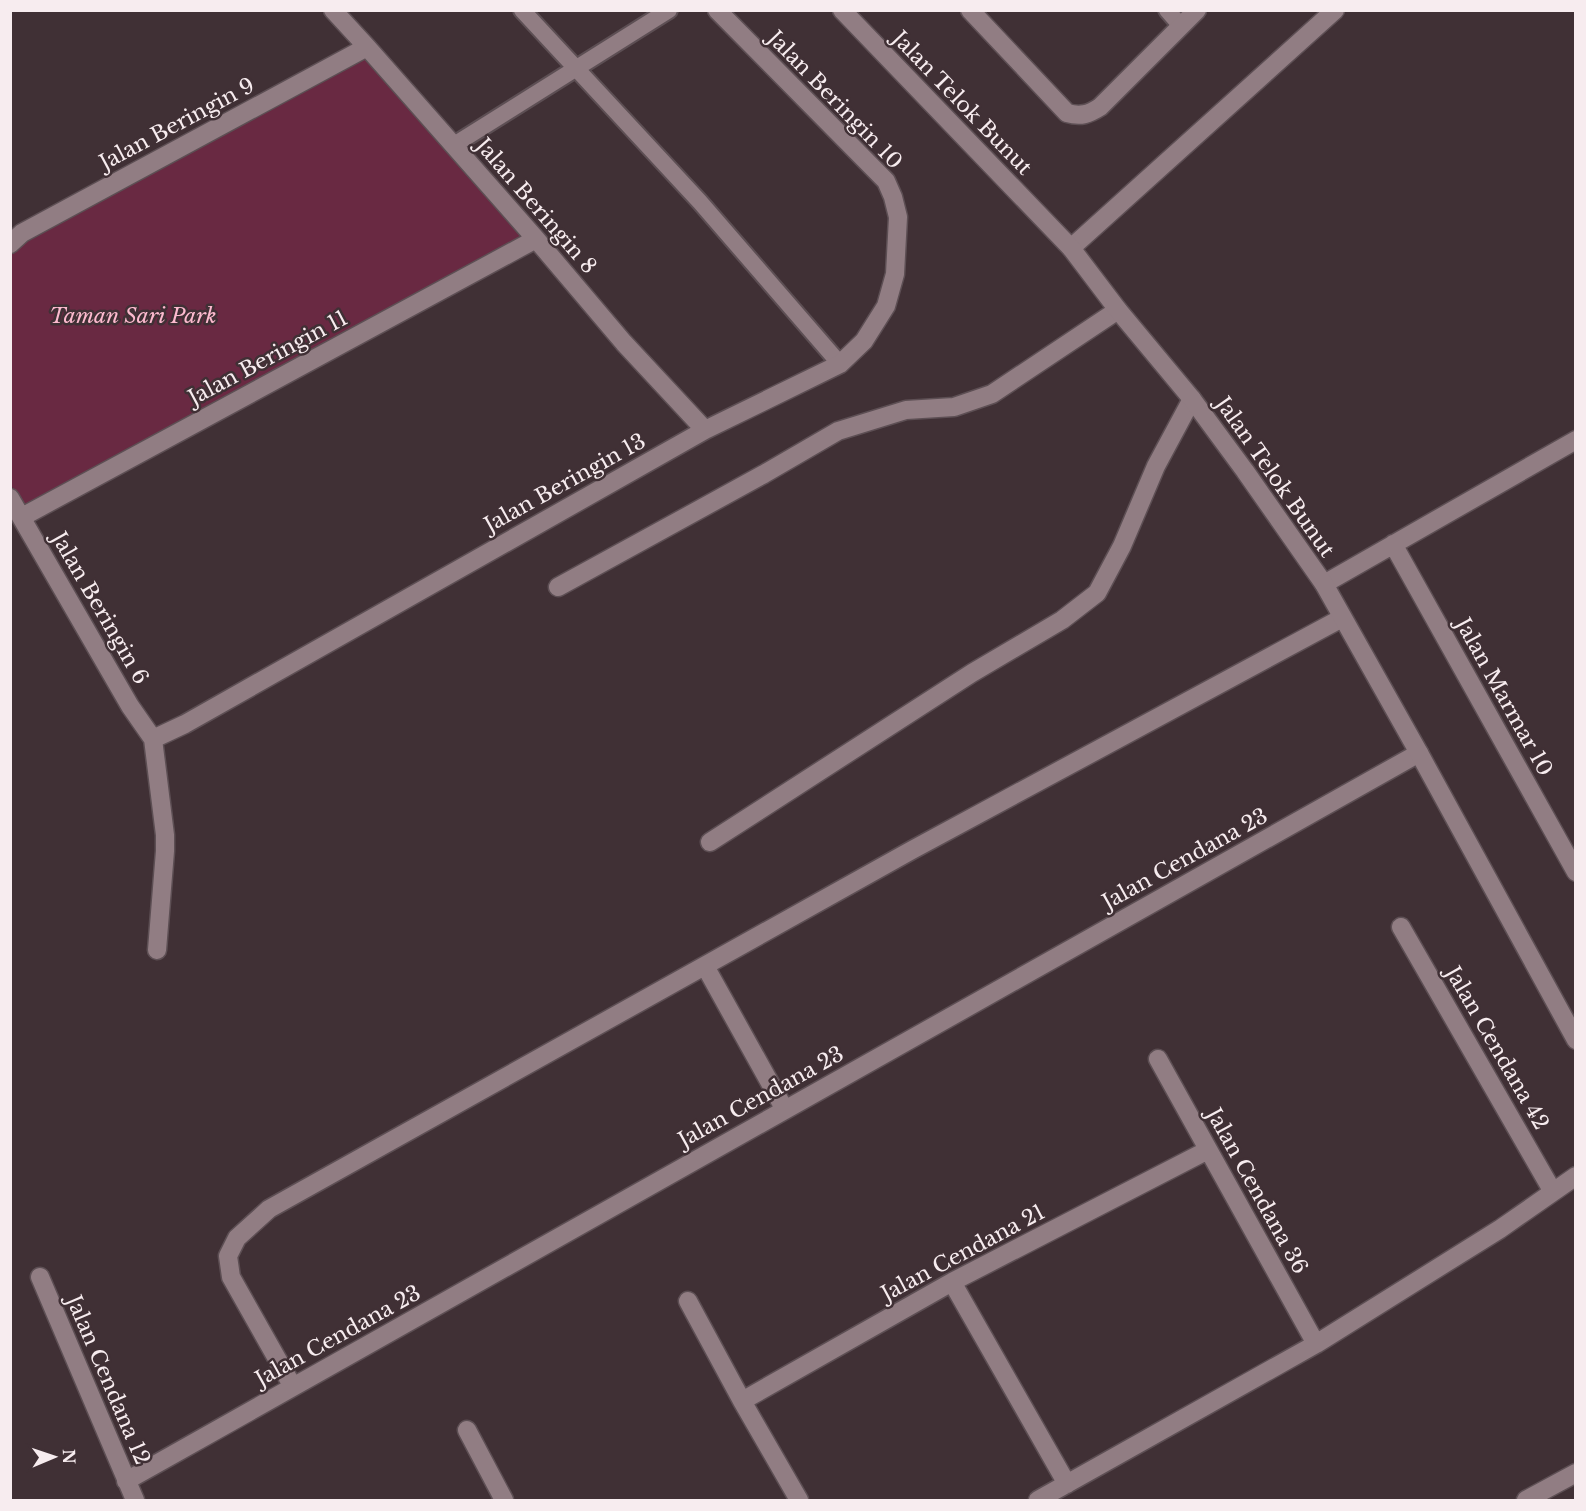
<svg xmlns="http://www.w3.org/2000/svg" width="1586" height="1511" font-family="'Libre Baskerville',serif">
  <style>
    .green { fill: #692942 }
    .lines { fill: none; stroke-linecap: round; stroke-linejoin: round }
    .service-casing { stroke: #5d4f54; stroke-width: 20 }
    .minor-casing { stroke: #5d4f54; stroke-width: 21 }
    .tertiary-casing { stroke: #5d4f54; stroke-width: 21 }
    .service { stroke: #917d83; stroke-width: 16 }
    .minor { stroke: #917d83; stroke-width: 18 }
    .tertiary { stroke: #917d83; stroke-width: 18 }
    .labels { text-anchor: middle; stroke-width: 5; stroke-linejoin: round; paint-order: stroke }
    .street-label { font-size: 21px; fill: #f7ecef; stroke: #403035 }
    .park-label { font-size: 21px; font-style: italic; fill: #fdbacf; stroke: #403035 }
  </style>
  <rect width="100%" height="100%" fill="#403035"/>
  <!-- green -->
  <path class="green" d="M362,50L530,236L28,514L11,485L10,249Z"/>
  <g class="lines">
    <!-- service casing -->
    <g class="service-casing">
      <path id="service" d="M522,10L700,202L840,364
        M1167,10L1181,26
        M454,145L669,10"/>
    </g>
    <!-- minor casing -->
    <g class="minor-casing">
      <path id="minor" d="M333,10L367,47L536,239L624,343L705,430
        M970,10L1067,113C1081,117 1089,114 1100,107L1197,10
        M10,244L22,233L367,47
        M1071,248L1335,10
        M10,498L130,706L153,739L165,835V851L157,950
        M22,517L536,239
        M1393,544L1576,872
        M1324,584L1576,440
        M558,587L764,474L838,431L906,410L954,407L992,394L1118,310
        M153,739L185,724L705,430L840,364L864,341L886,306L895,274L898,217L893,197L886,181L717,10
        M710,842L972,673L1062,620L1097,593L1122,546L1156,466L1192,399
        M1401,927L1553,1192
        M705,966L785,1110
        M1158,1059L1316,1344
        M40,1277L135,1500
        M952,1282L1067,1484
        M688,1301L742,1401L799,1500
        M293,1387L231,1277L228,1256L237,1238L269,1209L912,850L1342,618
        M742,1401L952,1282L1208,1150
        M467,1430L504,1500
        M126,1481L1419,753
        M1038,1500L1316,1344L1500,1229L1576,1176
        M1526,1500L1576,1473"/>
    </g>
    <!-- tertiary casing -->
    <g class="tertiary-casing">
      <path id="tertiary" d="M842,10L1071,248L1118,310L1192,399L1245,471L1324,584L1419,753L1576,1040"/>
    </g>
    <!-- service -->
    <use href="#service" class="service"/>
    <!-- minor -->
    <use href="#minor" class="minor"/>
    <!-- tertiary -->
    <use href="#tertiary" class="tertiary"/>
  </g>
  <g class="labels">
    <!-- street labels -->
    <g class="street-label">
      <text transform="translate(835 100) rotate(46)" y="7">Jalan Beringin 10</text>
      <text transform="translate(962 103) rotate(46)" y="7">Jalan Telok Bunut</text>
      <text transform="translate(177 124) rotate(-28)" y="7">Jalan Beringin 9</text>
      <text transform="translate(536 206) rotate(49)" y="7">Jalan Beringin 8</text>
      <text transform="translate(268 358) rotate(-28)" y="7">Jalan Beringin 11</text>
      <text transform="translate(1275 477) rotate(55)" y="7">Jalan Telok Bunut</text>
      <text transform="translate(565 483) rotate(-29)" y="7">Jalan Beringin 13</text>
      <text transform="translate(100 608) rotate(60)" y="7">Jalan Beringin 6</text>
      <text transform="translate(1504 697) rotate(61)" y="7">Jalan Marmar 10</text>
      <text transform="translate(1185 859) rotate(-29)" y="7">Jalan Cendana 23</text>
      <text transform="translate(1497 1048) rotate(60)" y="7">Jalan Cendana 42</text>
      <text transform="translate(761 1097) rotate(-29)" y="7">Jalan Cendana 23</text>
      <text transform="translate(1257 1191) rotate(61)" y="7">Jalan Cendana 36</text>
      <text transform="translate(963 1253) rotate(-28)" y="7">Jalan Cendana 21</text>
      <text transform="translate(338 1336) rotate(-29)" y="7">Jalan Cendana 23</text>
      <text transform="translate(108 1380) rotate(67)" y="7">Jalan Cendana 12</text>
    </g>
    <!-- park labels -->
    <g class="park-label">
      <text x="133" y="323">Taman Sari Park</text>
    </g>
  </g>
  <!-- border -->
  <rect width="1586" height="1511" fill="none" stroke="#f7ecef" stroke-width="24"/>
  <!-- north arrow -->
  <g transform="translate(54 1457) rotate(88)" stroke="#403035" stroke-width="4.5" paint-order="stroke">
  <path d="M0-4.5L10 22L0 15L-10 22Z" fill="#f7ecef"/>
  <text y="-9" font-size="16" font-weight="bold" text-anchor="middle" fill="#f7ecef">N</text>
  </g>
</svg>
